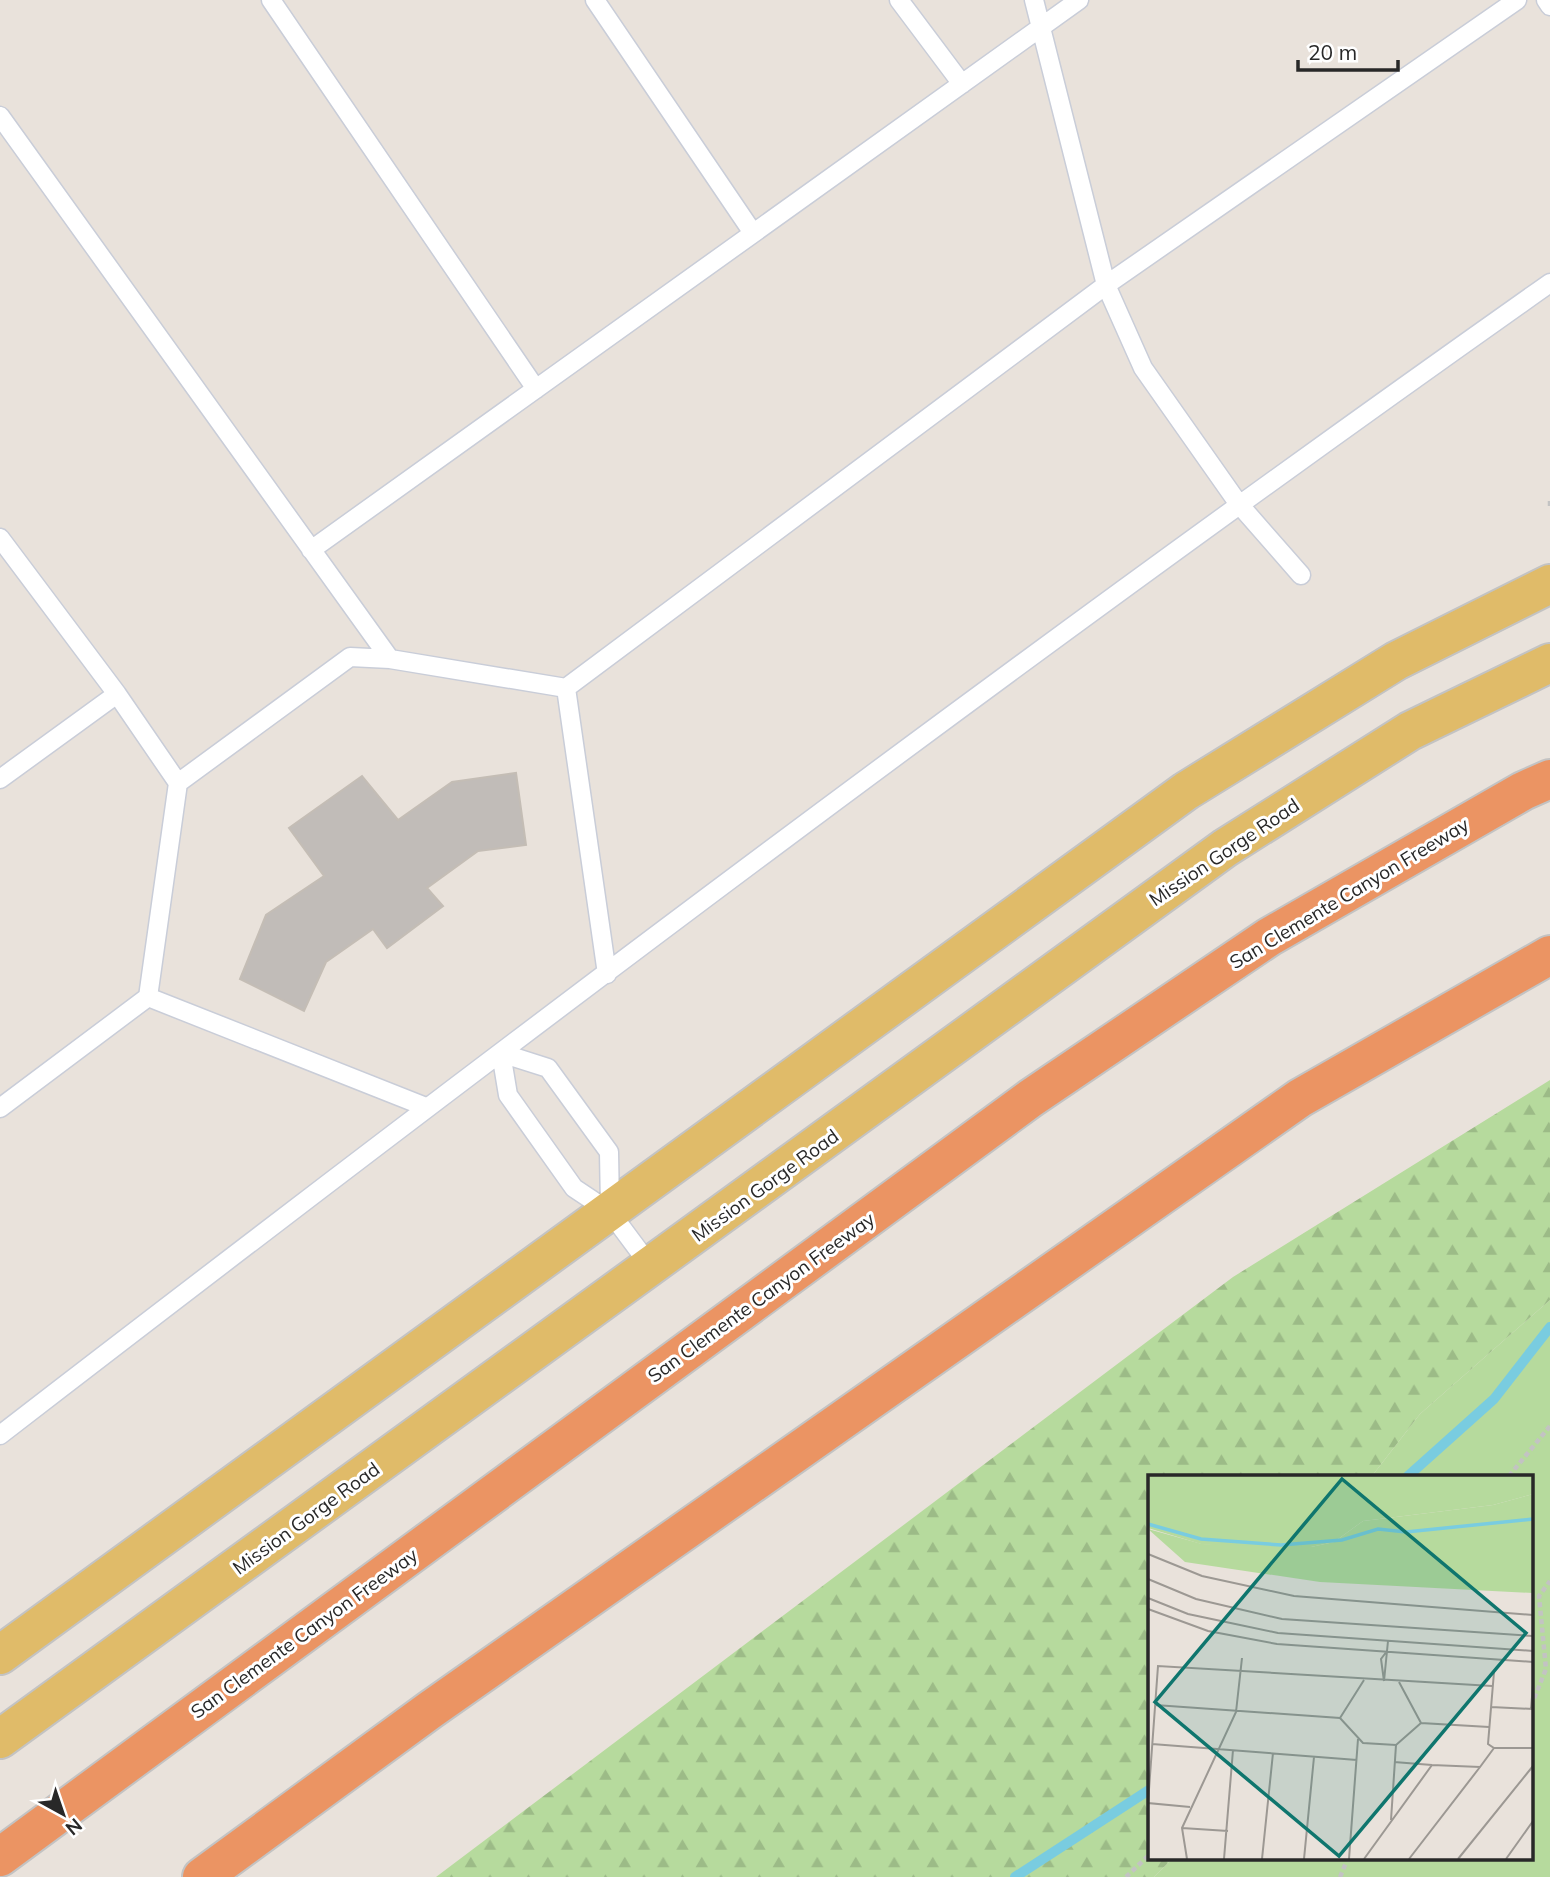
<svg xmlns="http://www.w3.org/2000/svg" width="1550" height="1877" font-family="Mulish,sans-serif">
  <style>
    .grass { fill: #b6da9d }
    .forest { fill: url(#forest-firs) }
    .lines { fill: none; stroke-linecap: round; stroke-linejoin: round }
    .stream { stroke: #79cce0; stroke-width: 10 }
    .building { fill: #c1bcb8; stroke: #c4bdb5; stroke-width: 2 }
    .service-casing { stroke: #c9cdd8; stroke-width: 21 }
    .primary-casing { stroke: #c3c3c3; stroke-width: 42 }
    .motorway-casing { stroke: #c3c3c3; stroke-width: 42 }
    .path { stroke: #c3c3c3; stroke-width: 4.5; stroke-dasharray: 5 3.5; stroke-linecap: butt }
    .service { stroke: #fff; stroke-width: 18 }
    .primary { stroke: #e0bb69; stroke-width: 38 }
    .motorway { stroke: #eb9463; stroke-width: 38 }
    .labels { text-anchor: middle; stroke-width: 6; stroke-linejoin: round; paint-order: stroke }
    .street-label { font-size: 19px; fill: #282828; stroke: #fff }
    .inset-river { fill: none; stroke: #79cce0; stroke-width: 3.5 }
    .inset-road { fill: none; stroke: #9c9893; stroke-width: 2 }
    .view { fill: #0f766e; fill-opacity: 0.15; stroke: #0f766e; stroke-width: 3.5 }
    .inset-edge { fill: none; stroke: #282828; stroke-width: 3.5 }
  </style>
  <defs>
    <pattern id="forest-firs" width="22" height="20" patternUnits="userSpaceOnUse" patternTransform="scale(1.75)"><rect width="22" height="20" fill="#b6da9d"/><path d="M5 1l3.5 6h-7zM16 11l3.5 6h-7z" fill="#9cbb87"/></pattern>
  </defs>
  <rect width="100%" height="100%" fill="#e9e2db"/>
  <!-- grass -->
  <path class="grass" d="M1550,1300V1877H1154L1173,1858H1531V1476H1372L1420,1414Z"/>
  <!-- forest -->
  <path class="forest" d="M1550,1080V1300L1420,1414L1372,1476H1149V1858H1173L1154,1877H436L1233,1277Z"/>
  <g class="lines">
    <!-- stream -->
    <path class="stream" d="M1408,1476L1494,1399L1550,1327
      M1015,1877L1149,1790"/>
  </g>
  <!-- building -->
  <path class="building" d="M516,773L526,845L478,851L427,888L443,906L387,948L373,929L326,962L304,1011L240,979L266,915L324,876L289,828L362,776L398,820L452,782Z"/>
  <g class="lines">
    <!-- service casing -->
    <g class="service-casing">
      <path id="service" d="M271,0L536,389
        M595,0L753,233
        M899,0L962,84
        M1034,0L1106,285L1143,368L1238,503L1301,575
        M1546,0L1550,6
        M0,116L390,659
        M0,538L117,694L178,783
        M311,550L1079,0
        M566,688L607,974
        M0,779L117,694
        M148,997L178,783L350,657L390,659L566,688L1106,285L1517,0
        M0,1108L148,997L426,1107
        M610,1208L609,1152L548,1068L501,1053L508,1095L574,1188L610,1212L651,1267
        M0,1435C510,1042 1024,654 1550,283"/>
    </g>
    <!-- primary casing -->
    <g class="primary-casing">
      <path id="primary" d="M0,1655L1186,791L1396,661L1550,584
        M0,1739L1225,848L1410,731L1550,663"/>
    </g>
    <!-- motorway casing -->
    <g class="motorway-casing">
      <path id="motorway" d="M0,1857L1031,1098L1269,937L1523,791L1550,779
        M202,1877L430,1710L1300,1098L1550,955"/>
    </g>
    <!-- path -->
    <path class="path" d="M1550,501V507
      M1509,1476L1550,1426
      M1531,1706L1546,1669L1539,1596L1550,1581
      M1126,1877L1149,1855
      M1340,1877L1348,1858"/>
    <!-- service -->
    <use href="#service" class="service"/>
    <!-- primary -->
    <use href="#primary" class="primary"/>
    <!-- motorway -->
    <use href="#motorway" class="motorway"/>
  </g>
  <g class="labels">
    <!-- street labels -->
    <g class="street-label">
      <text transform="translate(1224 852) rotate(-34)" y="7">Mission Gorge Road</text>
      <text transform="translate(1349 893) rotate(-31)" y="7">San Clemente Canyon Freeway</text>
      <text transform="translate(765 1185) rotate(-36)" y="7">Mission Gorge Road</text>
      <text transform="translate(761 1297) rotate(-36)" y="7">San Clemente Canyon Freeway</text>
      <text transform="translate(306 1518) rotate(-36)" y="7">Mission Gorge Road</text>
      <text transform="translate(304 1633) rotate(-36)" y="7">San Clemente Canyon Freeway</text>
    </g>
  </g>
  <!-- overview -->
  <g transform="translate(1148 1475)">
    <rect width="385" height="385" fill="#e9e2db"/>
    <path d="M0,1H385V19L345,30L215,46L186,67L163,72L101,73L53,69L0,53Z" fill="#b6da9d"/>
    <path d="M385,19V118L172,107L37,87L0,54L54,69L163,72L186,67L215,46L345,30Z" fill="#b6da9d"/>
    <path class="inset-river" d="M0,49L53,64L133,70L194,65L230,54L258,57L385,44"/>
    <path class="inset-road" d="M0,79L54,101L146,121L385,140M0,104L48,124L134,144L385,161M0,123L40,139L130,158L385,176M0,134L60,156L129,169L385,187M346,197L340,269L346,273H385M236,206L240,166M236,206L233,184L239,176M251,207L273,248L341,252M7,230L192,243L215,268L248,270L273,248M343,232L385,234M383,234L385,210M192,243L216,205M4,269L209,285M246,287L284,290M42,332L0,328L10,191L344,211M243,345L248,270M34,353L80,356M39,384L34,353L88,237L94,183M76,384L85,275M114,384L125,278M156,384L166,282M201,384L210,264M216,384L284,290L332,292L346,273M261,384L332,292M310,384L385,291M358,384L385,346"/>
    <path class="view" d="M194,4L378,158L191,381L7,227Z"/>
    <rect width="385" height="385" class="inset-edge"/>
  </g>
  <!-- north arrow -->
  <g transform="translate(63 1814) rotate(140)" stroke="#ffffff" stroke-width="5" paint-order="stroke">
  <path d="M0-5L12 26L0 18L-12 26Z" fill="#282828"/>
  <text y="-10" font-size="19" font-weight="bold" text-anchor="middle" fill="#282828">N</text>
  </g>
  <!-- scale -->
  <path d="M1298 60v10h100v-10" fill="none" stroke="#282828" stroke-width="3.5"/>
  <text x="1308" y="60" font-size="21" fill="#282828" stroke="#ffffff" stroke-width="5" paint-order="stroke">20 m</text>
</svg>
